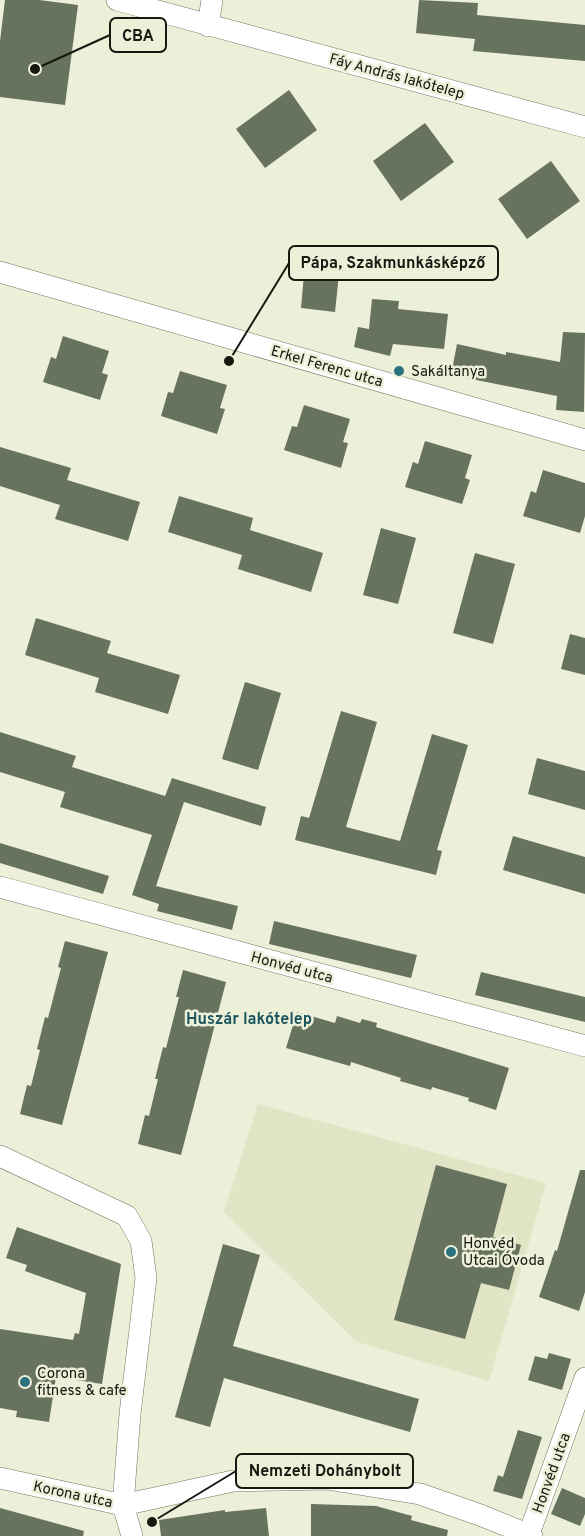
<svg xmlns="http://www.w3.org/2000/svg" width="585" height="1536" font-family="Overpass,sans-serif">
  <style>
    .built { fill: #e1e5c5 }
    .building { fill: #67725f }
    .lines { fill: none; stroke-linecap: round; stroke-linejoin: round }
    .minor-casing { stroke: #72745f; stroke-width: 22 }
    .minor { stroke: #fff; stroke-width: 21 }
    .poi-dot { fill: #2b727e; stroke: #edf0d8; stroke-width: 2 }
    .labels { text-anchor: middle; stroke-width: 5; stroke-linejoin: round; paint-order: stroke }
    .street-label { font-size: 15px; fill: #171810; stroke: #edf0d8 }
    .poi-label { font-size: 15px; fill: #171810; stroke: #edf0d8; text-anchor: start }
    .neighbourhood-label { font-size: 16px; font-weight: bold; fill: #1b555e; stroke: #edf0d8 }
    .leader { fill: none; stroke: #171810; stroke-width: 2 }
    .callout-dot { fill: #171810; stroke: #edf0d8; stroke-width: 2 }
    .callout { fill: #edf0d8; stroke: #171810; stroke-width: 2 }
    .callout-label { font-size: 16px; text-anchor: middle; font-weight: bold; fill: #171810 }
  </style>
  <rect width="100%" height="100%" fill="#edf0d8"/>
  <!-- built -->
  <path class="built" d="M258,1104L546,1183L489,1381L357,1342L224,1212Z"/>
  <!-- building -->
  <path class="building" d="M5,0H39L78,5L65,105L0,97V41Z
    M419,0L478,3L477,15L585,25V61L473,51L475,39L416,33Z
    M289,90L317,130L265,168L236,129Z
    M425,123L454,162L401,201L373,161Z
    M551,161L580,201L527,239L498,199Z
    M306,252L341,255L335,312L301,308Z
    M372,299L399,301L398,309L448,314L444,349L393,344L390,356L354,347L358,327L369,329Z
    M563,332L585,333L584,412L556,410L557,396L451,375L457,344L506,355V352L560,362Z
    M63,336L109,351L102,373L108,375L100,400L43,382L51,357L56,359Z
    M180,371L227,385L220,408L225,409L217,434L161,416L168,392L173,393Z
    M304,405L350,419L343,442L348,443L341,468L284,450L292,426L297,427Z
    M425,441L472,455L465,478L470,480L462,504L405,487L413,462L418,464Z
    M0,447L71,468L67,480L140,502L128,541L55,519L60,505L0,486Z
    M543,470L585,483V516L580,533L523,516L531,491L536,493Z
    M179,496L253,518L250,530L323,553L311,592L238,569L242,555L168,532Z
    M381,528L416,538L398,604L363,595Z
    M475,553L515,564L493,644L453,633Z
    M36,618L111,641L107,653L180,675L168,714L95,692L99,678L25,655Z
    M570,634L585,638V675L561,669Z
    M245,682L281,693L258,770L222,759Z
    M341,711L377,722L346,827L400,841L432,734L468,745L437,850L442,851L436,875L295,840L301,816L309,818Z
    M0,732L76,756L72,767L165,796L172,778L266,807L261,826L184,802L156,886L238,906L232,930L157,911L159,904L132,895L152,835L60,807L65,792L0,772Z
    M537,758L585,771V810L528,794Z
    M513,836L585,857V894L503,870Z
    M0,843L109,876L103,894L0,863Z
    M274,921L417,955L411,978L269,944Z
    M65,941L108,952L62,1125L20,1114L27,1085L31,1086L40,1050L37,1049L45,1017L48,1018L61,968L58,967Z
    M183,970L226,982L181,1155L138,1144L145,1115L149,1116L158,1079H155L163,1047L166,1048L179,997H176Z
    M481,972L585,997V1022L475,995Z
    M297,1012L335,1023L337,1016L360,1023L362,1019L377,1023L376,1027L509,1068L496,1110L468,1101L469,1098L432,1087L431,1090L400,1081L401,1078L351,1062L350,1066L286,1048Z
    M436,1165L507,1184L493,1237L521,1245L509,1290L481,1283L465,1339L394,1320Z
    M580,1170H585V1292L579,1311L539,1297L555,1250L557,1251Z
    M17,1227L121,1264L102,1384L56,1377L49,1422L16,1417L17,1411L0,1408V1329L73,1340L75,1333L79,1334L86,1293L25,1271L27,1265L6,1258Z
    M223,1244L260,1255L233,1346L419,1399L410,1432L224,1378L210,1427L175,1417Z
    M549,1353L571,1359L562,1390L528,1380L535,1356L547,1359Z
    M518,1430L542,1437L522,1499L493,1491L498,1475L503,1477Z
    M562,1488L585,1498V1514L580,1526L551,1514Z
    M311,1504L376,1506L412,1516L411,1520L448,1530L447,1536H311Z
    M0,1508L84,1531L83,1536H0Z
    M266,1508L269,1536H161L159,1520L225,1510V1512Z"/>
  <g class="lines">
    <!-- minor casing -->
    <g class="minor-casing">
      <path id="minor" d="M117,0L585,127
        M208,26L212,0
        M0,272L585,440
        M0,887L585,1046
        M0,1156L127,1216L141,1241L146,1278L130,1414L123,1505L132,1536
        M0,1478L123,1505L233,1481L327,1479L420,1494L480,1515L532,1536
        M529,1534L585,1378"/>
    </g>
    <!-- minor -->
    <use href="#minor" class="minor"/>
  </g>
  <!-- markers -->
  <g class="poi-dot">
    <circle cx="399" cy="371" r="6"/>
    <circle cx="451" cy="1252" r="6"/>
    <circle cx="25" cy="1382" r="6"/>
  </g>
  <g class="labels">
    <!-- street labels -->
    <g class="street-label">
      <text transform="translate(397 76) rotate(15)" y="5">Fáy András lakótelep</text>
      <text transform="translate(327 366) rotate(16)" y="5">Erkel Ferenc utca</text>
      <text transform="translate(292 967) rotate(15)" y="5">Honvéd utca</text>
      <text transform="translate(551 1473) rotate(-70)" y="5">Honvéd utca</text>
      <text transform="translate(73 1494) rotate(12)" y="5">Korona utca</text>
    </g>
    <!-- poi labels -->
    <g class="poi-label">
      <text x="411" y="376">Sakáltanya</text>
      <text x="463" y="1248">Honvéd<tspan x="463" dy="17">Utcai Óvoda</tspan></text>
      <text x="37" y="1378">Corona<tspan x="37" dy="17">fitness &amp; cafe</tspan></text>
    </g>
    <!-- neighbourhood labels -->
    <g class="neighbourhood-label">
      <text x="249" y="1024">Huszár lakótelep</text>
    </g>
  </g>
  <!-- callouts -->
  <path class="leader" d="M35 69L110 35M229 361L289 263M152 1522L236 1471"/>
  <g class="callout-dot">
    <circle cx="35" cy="69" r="6"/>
    <circle cx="229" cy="361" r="6"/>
    <circle cx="152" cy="1522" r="6"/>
  </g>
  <g class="callout">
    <rect x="110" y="18" width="56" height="34" rx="6"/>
    <rect x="289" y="246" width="209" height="34" rx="6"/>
    <rect x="236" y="1454" width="177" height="34" rx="6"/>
  </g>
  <g class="callout-label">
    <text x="138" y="41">CBA</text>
    <text x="393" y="268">Pápa, Szakmunkásképző</text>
    <text x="325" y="1476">Nemzeti Dohánybolt</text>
  </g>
</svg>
